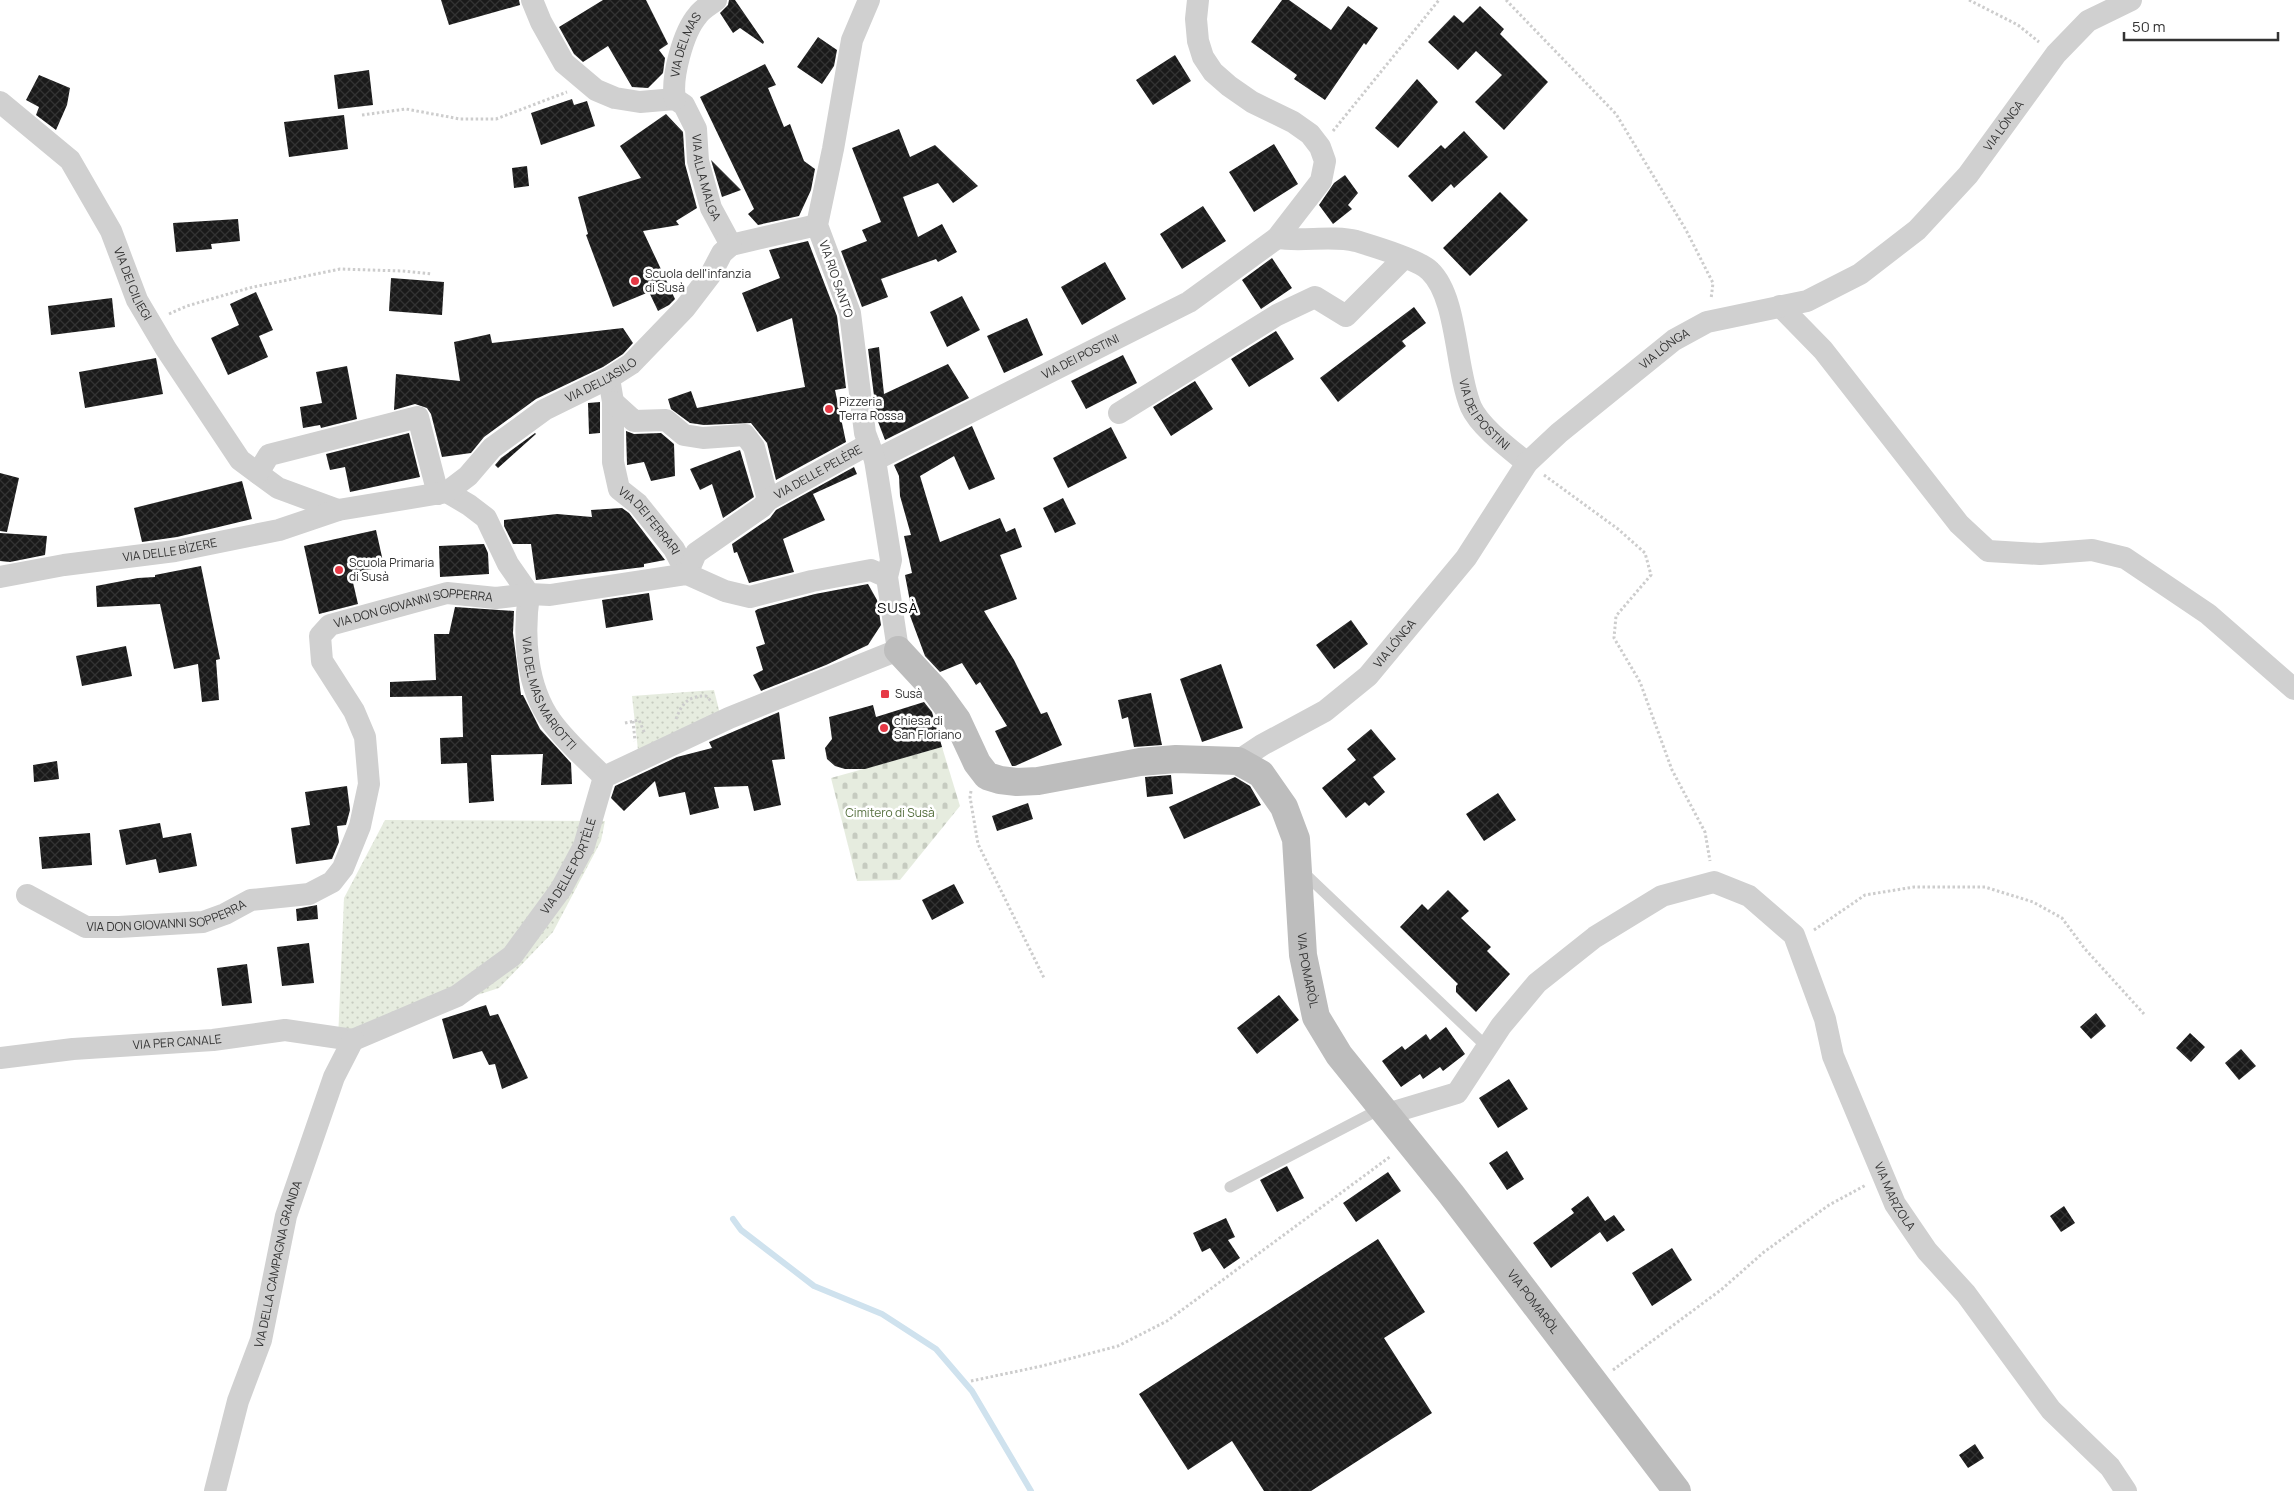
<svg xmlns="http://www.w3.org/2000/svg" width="2294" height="1491" font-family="Manrope,sans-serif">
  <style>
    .grass { fill: url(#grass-dots) }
    .cemetery { fill: url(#cemetery-stones) }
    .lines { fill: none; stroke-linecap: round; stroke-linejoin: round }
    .stream { stroke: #cfe2ee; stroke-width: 6 }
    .building { fill: url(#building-cross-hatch) }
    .path { stroke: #cdcdcd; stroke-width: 3; stroke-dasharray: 2.5 2.5; stroke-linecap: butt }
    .lane { stroke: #d0d0d0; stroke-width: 11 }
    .street { stroke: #d0d0d0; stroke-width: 22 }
    .secondary { stroke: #bdbdbd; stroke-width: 28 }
    .poi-dot { fill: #e63946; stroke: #fff; stroke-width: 2 }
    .labels { text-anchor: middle; stroke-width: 5; stroke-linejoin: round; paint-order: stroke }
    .street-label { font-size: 12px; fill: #333; stroke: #fff }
    .poi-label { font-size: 12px; fill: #333; stroke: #fff; text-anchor: start }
    .park-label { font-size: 12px; fill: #56703f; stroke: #fff }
    .quarter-label { font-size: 15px; letter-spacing: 1px; fill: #000; stroke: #fff }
  </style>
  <defs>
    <pattern id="grass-dots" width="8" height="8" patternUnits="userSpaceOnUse" patternTransform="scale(1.25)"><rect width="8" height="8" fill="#e6ecdf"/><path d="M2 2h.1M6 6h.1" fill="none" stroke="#c6cbc0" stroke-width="1.8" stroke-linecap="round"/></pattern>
    <pattern id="cemetery-stones" width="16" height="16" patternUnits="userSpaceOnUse" patternTransform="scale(1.25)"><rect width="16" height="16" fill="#e6ecdf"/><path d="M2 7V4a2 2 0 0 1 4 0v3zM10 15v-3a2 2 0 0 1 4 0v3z" fill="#c6cbc0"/></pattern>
    <pattern id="building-cross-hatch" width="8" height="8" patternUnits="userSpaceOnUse" patternTransform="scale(1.25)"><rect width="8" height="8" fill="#1a1a1a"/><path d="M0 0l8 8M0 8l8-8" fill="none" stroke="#333"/></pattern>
  </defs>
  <rect width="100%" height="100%" fill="#fff"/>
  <!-- grass -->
  <path class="grass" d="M714,690L721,718L638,750L632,696Z
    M385,820L605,821L601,841L553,932L499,988L338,1040L344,898Z"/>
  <!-- cemetery -->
  <path class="cemetery" d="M942,747L960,806L900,880L857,881L831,778Z"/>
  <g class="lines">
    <!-- stream -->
    <path class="stream" d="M733,1219L741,1230L814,1286L882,1314L936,1349L972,1391L1031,1491"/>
  </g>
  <!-- building -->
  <path class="building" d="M441,0H519L520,5L449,25Z
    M603,0H646L668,44L659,50L665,58L663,73L648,88L632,87L608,46L583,62L574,54L559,27Z
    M729,0H735L764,42L763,44L740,28L733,33L720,13L728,5Z
    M1282,0H1289L1331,30L1348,6L1378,28L1366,45L1364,43L1325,100L1294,79L1297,75L1251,42Z
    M1480,6L1504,29L1500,34L1548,82L1504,130L1475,102L1502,75L1476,51L1458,70L1428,42L1454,15L1463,23Z
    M818,37L837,50L834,66L822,84L797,67Z
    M1175,55L1191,81L1153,105L1136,80Z
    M765,64L776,85L768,88L784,127L790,124L804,161L815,169L811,190L799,216L758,225L748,214L754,209L700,97Z
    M369,70L373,105L338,109L334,75Z
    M39,75L70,88L67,105L56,130L36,115L39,107L26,100Z
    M1417,79L1438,102L1398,148L1375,128Z
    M572,99L574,105L587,101L595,126L541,145L531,113Z
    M666,114L683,132L685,164L697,208L676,221L679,225L643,231L675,299L669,305L658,311L649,292L613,307L586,235L588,234L578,197L641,178L620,146Z
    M344,115L348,149L289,157L284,122Z
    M899,129L910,157L935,145L978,186L953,203L938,183L903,197L918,237L942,224L957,252L938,262L936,259L881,279L888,297L862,307L841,251L867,241L862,230L881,222L852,148Z
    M1464,131L1488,157L1454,188L1451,184L1432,202L1408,176L1441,145L1445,149Z
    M1274,144L1298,184L1254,212L1229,172Z
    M711,160L741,190L722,197Z
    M527,166L529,186L514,188L512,168Z
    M1345,175L1358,193L1348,205L1352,209L1333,224L1319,205L1334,183Z
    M1500,192L1528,220L1470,276L1443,248Z
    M1203,206L1226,241L1182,269L1160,234Z
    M238,219L240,241L211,244L212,249L176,252L173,223Z
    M808,241L837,316L846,388L835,390L846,442L776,480L767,443L751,423L704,425L690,423L671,409L668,399L691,391L697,408L805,387L792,318L757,332L742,293L780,278L769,250Z
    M1272,258L1292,288L1261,309L1242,280Z
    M1105,262L1126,299L1082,325L1061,287Z
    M391,278L444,282L442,315L389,311Z
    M256,292L273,330L259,336L268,357L228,375L211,338L239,325L230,304Z
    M962,296L980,330L947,347L930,312Z
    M112,298L115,327L51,335L48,306Z
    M1414,307L1426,323L1402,341L1406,346L1338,402L1320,378Z
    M1027,318L1043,355L1004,373L987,336Z
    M623,328L633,343L623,354L603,367L536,399L484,437L471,453L442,457L431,414L427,408L415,404L394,410L396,374L460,381L454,342L490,334L492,343Z
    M1276,331L1294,359L1249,387L1231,359Z
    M879,347L884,394L948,364L969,398L885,440L877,419L868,349Z
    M1123,355L1137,383L1086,409L1071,381Z
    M156,358L163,394L85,408L79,372Z
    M347,366L357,419L321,428L320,425L303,428L300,407L322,403L316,372Z
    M1195,381L1213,409L1171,436L1153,407Z
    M600,402V433L589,434L588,403Z
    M972,426L995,479L969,490L954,456L920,476L940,542L1000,518L1006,532L1015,528L1022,547L1000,555L1017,599L984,611L1014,660L1041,714L1047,712L1062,745L1015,766H1012L995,731L1007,726L980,682L976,685L962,663L940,672L925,656L909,613L912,612L905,575L912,573L904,536L911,535L900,496L899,476L894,465Z
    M1111,427L1127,458L1068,488L1053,458Z
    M626,431L634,434L661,433L674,444L675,476L651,481L644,462L627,465Z
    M409,433L420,477L350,492L345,467L330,470L326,454Z
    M535,433L536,434L498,468L495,465L501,458Z
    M740,450L754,497L723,518L712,484L700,490L690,469Z
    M854,467L857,474L813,494L825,520L783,539L794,572L749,583L737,552L734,553L732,544L770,518L776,510Z
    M0,473L19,478L7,532L0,531Z
    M242,481L252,519L177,537L142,542L134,508Z
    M1063,498L1076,524L1055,533L1043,508Z
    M622,508L629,513L665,560L644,564V567L536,580L531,544H513L504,526V520L557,514L592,517L591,510Z
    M376,530L384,566L351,574L358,604L319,614L304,546Z
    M0,533L47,536L45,555L10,562L0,561Z
    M484,544L488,553L489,574L440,577L439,546Z
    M201,566L220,659L216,660L219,700L202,702L198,664L174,669L160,604L97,607L96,586L138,578L155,577V575Z
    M868,584L877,600L881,625L868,645L826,665L761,691L753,675L763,670L756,647L765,644L755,611L758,609L815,594Z
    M649,593L653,620L606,628L602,600Z
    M455,607L514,611L513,633L521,695H523L540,729L571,763L572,784L541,785L543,754L491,755L494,801L469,803L467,763L441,764L440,738L463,737L462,696L390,697V682L436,680L434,634H449Z
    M1351,620L1368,644L1334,669L1316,645Z
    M126,646L132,676L82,686L76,656Z
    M1221,664L1243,728L1202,742L1180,679Z
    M1151,693L1162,745L1134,747L1128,717L1122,719L1118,700Z
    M924,702L932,712L942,747L865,769H845L835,766L827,759L825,748L832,739L829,717L873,705L876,717Z
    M779,712L785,759L772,760L781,805L754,811L748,786L714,787L719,808L690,815L685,792L659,797L655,781L624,811L611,798L615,786L677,757L712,748L709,742Z
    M1371,729L1396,759L1373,777L1385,792L1369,806L1365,802L1346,818L1322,788L1356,760L1347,749Z
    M57,761L59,779L34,782L33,765Z
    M1171,775L1173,794L1147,797L1145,777Z
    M1235,777L1250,786L1261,805L1184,839L1169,807Z
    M347,786L350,810L346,825L337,826L339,842L332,859L296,864L291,828L310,825L305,792Z
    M1498,793L1516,820L1484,841L1466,814Z
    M1028,803L1033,819L997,831L992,816Z
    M160,823L163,838L191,833L197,866L159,873L156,859L126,865L119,830Z
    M90,833L92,865L42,869L39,837Z
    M954,884L964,903L932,920L922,900Z
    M1448,890L1469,911L1461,918L1491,947L1487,951L1510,974L1476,1012L1456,992V986L1458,984L1400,927L1422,904L1428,910Z
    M317,905L318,919L297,921L296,909Z
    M309,943L314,983L282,986L277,947Z
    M247,964L252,1003L222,1006L217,968Z
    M1279,995L1299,1020L1257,1054L1237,1028Z
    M486,1005L490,1016L498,1014L528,1078L502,1089L495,1064L489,1065L482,1051L453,1059L442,1019Z
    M2096,1013L2106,1026L2091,1039L2080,1027Z
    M1446,1027L1465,1054L1443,1071L1440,1067L1423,1079L1420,1074L1401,1087L1382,1061L1402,1046L1405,1050L1426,1034L1430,1040Z
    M2190,1033L2205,1047L2191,1062L2176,1048Z
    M2241,1049L2256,1066L2239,1080L2225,1063Z
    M1509,1079L1528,1109L1498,1128L1479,1098Z
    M1507,1151L1524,1179L1507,1190L1489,1163Z
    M1287,1166L1304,1198L1277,1212L1260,1180Z
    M1388,1172L1401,1191L1356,1222L1343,1203Z
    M1588,1196L1605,1221L1614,1215L1625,1230L1607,1242L1600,1232L1551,1268L1533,1243L1574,1213L1571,1209Z
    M2064,1206L2075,1223L2061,1232L2050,1216Z
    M1226,1218L1235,1237L1228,1240L1240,1258L1224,1269L1210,1248L1202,1252L1193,1233Z
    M1378,1239L1425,1312L1384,1338L1432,1413L1311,1491H1264L1232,1441L1188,1470L1139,1394Z
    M1672,1248L1692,1280L1652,1306L1632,1273Z
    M1975,1444L1984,1458L1968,1468L1959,1455Z"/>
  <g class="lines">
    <!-- path -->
    <path class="path" d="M1506,0L1616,114L1686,230L1713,283L1711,299
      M1969,0L2018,25L2039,42
      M362,115L406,109L460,119H496L567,92
      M1333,131L1439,0
      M169,314L187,306L249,288L340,269L402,271L432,274
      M1544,475L1618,529L1645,553L1651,575L1616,616L1614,638L1640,682L1672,770L1705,832L1710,861
      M676,719C682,703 688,696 706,696L712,702
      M633,721L635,741
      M625,723L639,720L645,734
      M971,791L970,797L978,844L1044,978
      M1814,930L1865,895L1914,887H1985L2033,902L2062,918L2085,949L2144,1014
      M1613,1370L1722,1289L1764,1252L1829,1205L1866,1185
      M971,1381L1042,1366L1118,1346L1167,1321L1391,1156"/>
    <!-- lane -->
    <path class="lane" d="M1302,871L1487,1047
      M1230,1187L1382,1108"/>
    <!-- street -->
    <g class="street">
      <path id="s1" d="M532,0L541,22L564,63L596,90L615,98L640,102L675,99L684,105L696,129L698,161L711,208L731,245L817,225"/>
      <path id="s2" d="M675,99C671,78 683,32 698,15C702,9 710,5 716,0"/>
      <path id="s3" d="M0,102L70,160L111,231L137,300L166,349L240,460L278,488L338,510"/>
      <path id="s4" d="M1277,238C1302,242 1333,235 1356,241C1372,246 1420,260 1430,271C1458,298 1455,369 1471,407C1480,427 1510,449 1527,463"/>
      <path d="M1780,306L1823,350L1959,524L1988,551L2040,554L2092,550L2125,558L2208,614L2294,689"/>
      <path id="s5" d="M609,378L613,402V462L619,489L638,504L674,549L687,574"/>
      <path d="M613,402L634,421L666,420L684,435L703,438L745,435L754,447L768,500"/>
      <path d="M1119,413L1277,315L1315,297L1346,316L1404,258"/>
      <path id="s6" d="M875,460L1189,302L1277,238L1321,181L1325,161L1320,147L1310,134L1293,122L1252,102L1229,86L1213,72L1203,57L1198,41L1196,19L1198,0"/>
      <path d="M258,473L269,455L418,417L438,494"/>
      <path d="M447,492L469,505L486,518L508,564L529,594"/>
      <path id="s7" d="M687,574L696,553L762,507L768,500L869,444"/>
      <path id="s8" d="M0,577L64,565L175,551L279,530L338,510L447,492L468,476L492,448L544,410L609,378L631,364L685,308L711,274L722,253L731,245"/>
      <path id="s9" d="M529,594C523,636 526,686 551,721C566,742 586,759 604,777"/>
      <path id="s10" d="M1238,761L1262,745L1325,711L1368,676L1466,558L1527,463L1559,433L1674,340L1707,322L1807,301L1860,274L1917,230L1968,175L2056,54L2088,21L2131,0"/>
      <path id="s11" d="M27,895L86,927H119L203,922L225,914L251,900L309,894L332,882L343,868L360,826L369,784L365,737L354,711L322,661L320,636L330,625L447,593L496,598L529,594L550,595L687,574L725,591L750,597L812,581L871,570L887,577"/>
      <path id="s12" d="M353,1040L457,996L512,956L561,889L584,846L604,777L729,718L898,650L887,577L891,560L875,460L865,433L850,313L817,225L833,149L852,40L869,0"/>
      <path id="s13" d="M0,1058L73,1049L213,1040L285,1030L353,1040"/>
      <path id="s14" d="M1387,1114L1457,1093L1501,1026L1537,983L1595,937L1662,896L1714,882L1749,896L1794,935L1825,1019L1833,1056L1895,1204L1927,1251L1966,1294L2051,1410L2110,1467L2126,1491"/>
      <path id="s15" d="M215,1491L238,1401L261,1340L286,1216L334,1077L353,1040"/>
    </g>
    <!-- secondary -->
    <path class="secondary" id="s16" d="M898,650L936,691L957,720L977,763L987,776L1000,780L1017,782L1038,781L1140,762L1176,759L1238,761L1261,774L1284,807L1296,839L1303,955L1316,1017L1339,1055L1451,1194L1677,1491"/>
  </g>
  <!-- markers -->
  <g class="poi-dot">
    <circle cx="635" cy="281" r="5"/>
    <circle cx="829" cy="409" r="5"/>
    <circle cx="339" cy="570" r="5"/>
    <rect x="880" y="689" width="10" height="10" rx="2.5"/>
    <circle cx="884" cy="728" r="5"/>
  </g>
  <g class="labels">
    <!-- street labels -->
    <g class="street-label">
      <text dy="4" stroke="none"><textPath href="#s2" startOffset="56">VIA DEL MAS</textPath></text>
      <text dy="4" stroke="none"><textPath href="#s10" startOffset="1021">VIA LÓNGA</textPath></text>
      <text dy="4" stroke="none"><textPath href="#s1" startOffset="281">VIA ALLA MALGA</textPath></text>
      <text transform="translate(836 279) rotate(71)" y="4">VIA RIO SANTO</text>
      <text dy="4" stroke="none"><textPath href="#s3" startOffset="230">VIA DEI CILIEGI</textPath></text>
      <text dy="4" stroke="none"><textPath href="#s10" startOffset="601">VIA LÓNGA</textPath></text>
      <text dy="4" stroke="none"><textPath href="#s6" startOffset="230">VIA DEI POSTINI</textPath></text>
      <text dy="4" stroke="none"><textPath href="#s8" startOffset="648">VIA DELL'ASILO</textPath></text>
      <text dy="4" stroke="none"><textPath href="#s4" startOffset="316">VIA DEI POSTINI</textPath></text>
      <text dy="4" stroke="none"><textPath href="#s7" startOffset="170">VIA DELLE PELÈRE</textPath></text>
      <text dy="4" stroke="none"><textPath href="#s5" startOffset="156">VIA DEI FERRARI</textPath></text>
      <text dy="4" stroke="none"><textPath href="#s8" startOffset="172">VIA DELLE BÌZERE</textPath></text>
      <text dy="4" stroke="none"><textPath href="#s11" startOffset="688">VIA DON GIOVANNI SOPPERRA</textPath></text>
      <text dy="4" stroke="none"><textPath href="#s10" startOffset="198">VIA LÓNGA</textPath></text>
      <text dy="4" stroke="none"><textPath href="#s9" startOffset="105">VIA DEL MAS MARIOTTI</textPath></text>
      <text dy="4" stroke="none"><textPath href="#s12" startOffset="288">VIA DELLE PORTÈLE</textPath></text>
      <text dy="4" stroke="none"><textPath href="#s11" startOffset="149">VIA DON GIOVANNI SOPPERRA</textPath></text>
      <text dy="4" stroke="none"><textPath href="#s16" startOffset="642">VIA POMARÒL</textPath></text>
      <text dy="4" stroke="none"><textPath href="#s13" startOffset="178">VIA PER CANALE</textPath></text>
      <text dy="4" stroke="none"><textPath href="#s14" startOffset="794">VIA MARZOLA</textPath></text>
      <text dy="4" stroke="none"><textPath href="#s15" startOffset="236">VIA DELLA CAMPAGNA GRANDA</textPath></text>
      <text dy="4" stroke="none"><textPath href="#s16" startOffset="1048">VIA POMARÒL</textPath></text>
    </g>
    <!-- poi labels -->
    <g class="poi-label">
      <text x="645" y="278">Scuola dell'infanzia<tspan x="645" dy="14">di Susà</tspan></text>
      <text x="839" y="406">Pizzeria<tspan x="839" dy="14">Terra Rossa</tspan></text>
      <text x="349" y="567">Scuola Primaria<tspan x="349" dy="14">di Susà</tspan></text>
      <text x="895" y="698">Susà</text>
      <text x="894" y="725">chiesa di<tspan x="894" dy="14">San Floriano</tspan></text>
    </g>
    <!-- park labels -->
    <g class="park-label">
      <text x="890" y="817">Cimitero di Susà</text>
    </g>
    <!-- quarter labels -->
    <g class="quarter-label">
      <text x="898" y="613">SUSÀ</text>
    </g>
  </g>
  <!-- scale -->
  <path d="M2124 32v8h154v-8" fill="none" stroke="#333333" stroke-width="2.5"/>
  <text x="2132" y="32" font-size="15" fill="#333333" stroke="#ffffff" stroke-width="4" paint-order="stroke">50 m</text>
</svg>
